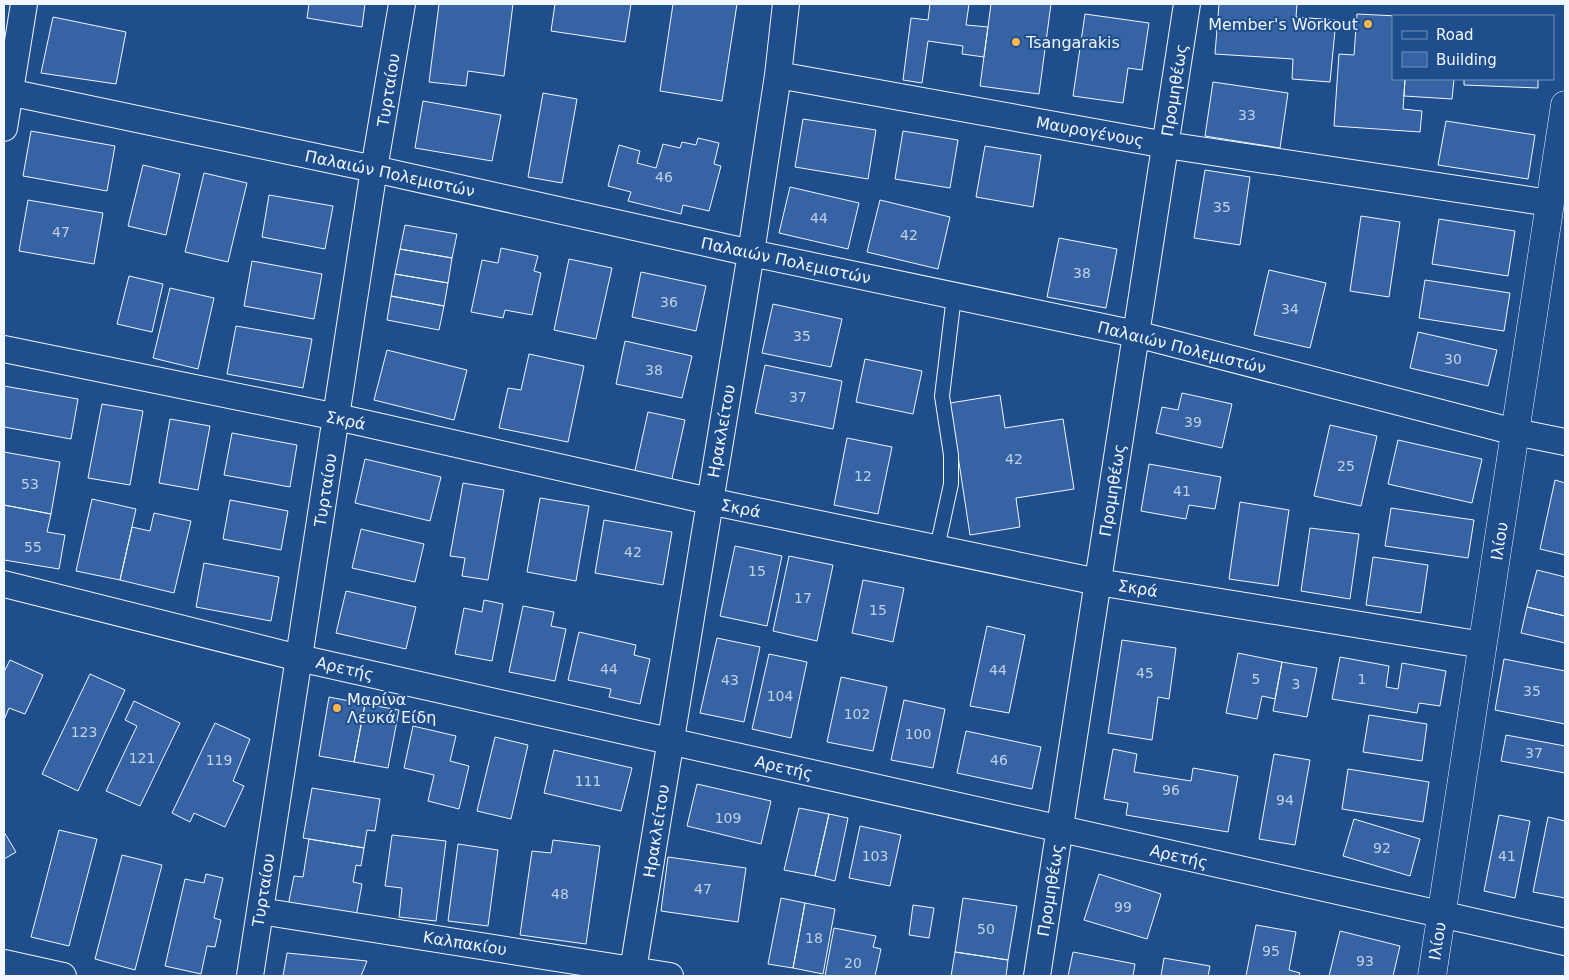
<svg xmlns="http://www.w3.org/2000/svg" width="1569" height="980" font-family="'DejaVu Sans',sans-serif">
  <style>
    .building { fill: #3563a3; stroke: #f2f6ff }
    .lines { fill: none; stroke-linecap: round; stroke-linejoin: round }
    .service-casing { stroke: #f2f6ff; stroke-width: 16 }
    .minor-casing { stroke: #f2f6ff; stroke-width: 28 }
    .tertiary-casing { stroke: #f2f6ff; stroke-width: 29 }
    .service { stroke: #1f4e8c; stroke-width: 14 }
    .minor { stroke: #1f4e8c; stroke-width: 26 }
    .tertiary { stroke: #1f4e8c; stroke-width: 28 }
    .poi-dot { fill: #ffb74d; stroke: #1f4e8c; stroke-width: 2 }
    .labels { text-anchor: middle; stroke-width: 4; stroke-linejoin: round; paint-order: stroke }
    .number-label { font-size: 14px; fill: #c3d1e8 }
    .poi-label { font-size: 16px; fill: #f2f6ff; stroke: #1f4e8c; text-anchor: start }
    .street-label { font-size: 16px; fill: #f2f6ff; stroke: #1f4e8c }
  </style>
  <rect width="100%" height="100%" fill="#1f4e8c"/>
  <!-- building -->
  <path class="building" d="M309,4H365L362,27L307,18Z
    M439,4H513L504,76L468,71L466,86L429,82Z
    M555,4H631L625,42L551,31Z
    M673,4H737L722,101L660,91Z
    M930,4H969L966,25L988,27L984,57L962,54L963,46L928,41L922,83L903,80L911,18L928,20Z
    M991,4H1051L1039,94L980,86Z
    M1219,4H1297L1296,17L1336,20L1330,82L1292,79L1293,59L1215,54Z
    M1085,14L1149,23L1142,70L1128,68L1123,103L1073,96Z
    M1357,14L1397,16H1393V79H1405L1403,109L1422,111L1420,132L1334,126L1339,54L1354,55Z
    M53,17L126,32L116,84L41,73Z
    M1405,79H1454L1452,99L1404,96Z
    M1464,79H1538V88L1464,85Z
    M1213,82L1288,93L1280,148L1205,136Z
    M543,93L577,99L562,183L528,177Z
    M423,101L501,115L492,161L415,148Z
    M803,119L876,130L868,179L795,167Z
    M1446,121L1535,135L1528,179L1438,165Z
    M31,131L115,146L107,191L23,176Z
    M903,131L958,140L950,188L895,179Z
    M698,138L719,143L714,164L721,166L709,211L683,205L681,214L628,201L631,192L608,186L619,145L640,151L637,163L656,168L663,144L680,148L682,142L696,145Z
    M985,146L1041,155L1033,207L976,197Z
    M143,165L180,174L166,235L128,226Z
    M1205,170L1250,177L1240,245L1194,238Z
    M204,173L247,183L228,262L185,252Z
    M790,187L859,203L848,249L779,233Z
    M269,195L333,206L325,249L262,237Z
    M28,200L103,213L94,264L19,251Z
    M880,200L950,217L938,269L867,252Z
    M1361,216L1400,222L1389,297L1350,291Z
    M1439,219L1515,231L1508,276L1432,264Z
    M405,225L457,234L452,258L400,249Z
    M1059,238L1117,249L1106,308L1047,297Z
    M501,248L538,256L534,271L541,273L532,315L505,310L503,318L471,312L482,260L498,263Z
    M400,249L452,258L448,283L395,274Z
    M569,259L612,268L596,339L554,330Z
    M252,261L322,274L314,319L244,306Z
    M1269,270L1326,283L1310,348L1254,335Z
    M641,272L706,286L696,331L632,317Z
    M395,274L448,283L444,306L391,296Z
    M129,276L163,284L152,332L117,324Z
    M1425,280L1510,293L1504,331L1419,318Z
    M170,288L214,298L198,369L153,358Z
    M391,296L444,306L439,330L387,320Z
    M773,304L842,319L831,367L762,353Z
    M236,326L312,339L303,388L227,374Z
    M1418,332L1497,350L1488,386L1410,368Z
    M625,341L692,356L682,398L616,384Z
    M387,350L467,370L454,420L374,400Z
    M529,354L584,366L568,442L499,428L508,388L521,390Z
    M865,359L922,371L913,414L856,402Z
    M765,365L842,381L833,429L755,413Z
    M4,386L78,399L71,439L4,427Z
    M1182,393L1232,404L1222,448L1156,433L1162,407L1178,410Z
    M1000,395L1005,428L1063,419L1074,489L1016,498L1020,527L970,535L950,403Z
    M102,404L143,411L130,485L88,478Z
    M648,412L685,420L671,483L634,475Z
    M170,419L210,426L198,490L159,483Z
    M1330,425L1377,436L1361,506L1314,496Z
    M232,433L297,445L290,487L224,475Z
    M847,438L892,447L878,514L834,505Z
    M1398,440L1482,459L1472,503L1388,484Z
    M4,452L60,462L51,514L4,505Z
    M365,459L441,477L430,521L355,503Z
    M1149,464L1221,477L1215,509L1189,505L1186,519L1141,511Z
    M1555,480L1565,483V555L1540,549Z
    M463,483L504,490L488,580L462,576L465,558L450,556Z
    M540,498L589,506L576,581L527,572Z
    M92,499L136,509L120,580L76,571Z
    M230,500L288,511L281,550L223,539Z
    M1240,502L1289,510L1278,586L1229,579Z
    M4,505L51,514L47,532L65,535L59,569L4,560Z
    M1391,508L1474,520L1468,558L1385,546Z
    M154,513L191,521L174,593L120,580L132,527L150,531Z
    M604,520L672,532L663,585L595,573Z
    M1310,528L1359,534L1350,599L1301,591Z
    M361,529L424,544L415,582L352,568Z
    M735,546L782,556L767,626L720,616Z
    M789,556L833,565L817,641L773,631Z
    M1373,557L1428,565L1421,613L1366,605Z
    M204,563L279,577L271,621L196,607Z
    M1537,570L1565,577V616L1527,607Z
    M863,580L904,588L893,642L852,633Z
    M346,591L416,607L406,649L336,633Z
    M484,600L503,604L492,661L455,654L464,608L482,612Z
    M523,606L554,612L551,626L566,629L555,681L509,672Z
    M1527,607L1565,616V643L1521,633Z
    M987,626L1025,635L1009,713L970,706Z
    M579,632L636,645L634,655L650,659L640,704L609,697L611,689L568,680Z
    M717,638L760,647L744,722L700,713Z
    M1122,640L1176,648L1169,699L1158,697L1152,740L1108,733Z
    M1238,653L1282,662L1275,699L1262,696L1257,719L1226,713Z
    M769,654L807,662L791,738L752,729Z
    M1340,657L1389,666L1386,687L1398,689L1402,663L1446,671L1440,706L1419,703L1417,713L1332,699Z
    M1504,659L1565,671V724L1495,710Z
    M10,660L43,675L25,714L9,708L4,720V672Z
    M1282,662L1317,668L1307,717L1273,711Z
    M90,674L125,690L78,791L42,774Z
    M841,677L887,687L873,751L827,742Z
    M329,697L365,704L354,762L319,756Z
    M904,700L945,709L933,768L891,760Z
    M134,701L180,723L140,806L106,791L137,726L125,720Z
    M365,704L399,710L388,768L354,762Z
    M1369,715L1427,724L1422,761L1363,752Z
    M215,723L250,739L233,781L244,786L225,827L194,813L190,822L172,813Z
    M413,726L456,736L450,761L469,766L459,809L428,801L434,775L404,768Z
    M966,731L1041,747L1032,789L957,773Z
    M1506,735L1565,746V773L1501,761Z
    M495,737L528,745L511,819L477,811Z
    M1113,749L1137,754L1134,772L1191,781L1193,768L1238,776L1228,832L1126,815L1128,803L1104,799Z
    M554,750L632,768L621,811L544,793Z
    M1274,754L1310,760L1295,845L1259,839Z
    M1348,769L1429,782L1423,822L1342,809Z
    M697,784L771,801L761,844L687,826Z
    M312,788L380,799L375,831L367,830L364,848L303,838Z
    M799,808L829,814L815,876L784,870Z
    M829,814L848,818L835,881L815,876Z
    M1499,815L1530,821L1515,898L1484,891Z
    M1548,817L1565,821V898L1533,892Z
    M1354,819L1420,839L1410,876L1343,856Z
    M860,826L901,835L890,886L849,878Z
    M59,830L97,839L69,946L31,937Z
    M4,832L16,852L4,859Z
    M392,835L446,841L436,921L399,917L402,888L385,886Z
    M309,839L364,848L361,866L356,865L353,882L362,884L356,917L288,906L294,876L303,877Z
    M553,840L600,846L586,944L520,935L532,851L551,853Z
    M458,844L498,850L488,926L448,921Z
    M122,855L162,865L135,970L95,959Z
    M668,857L746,868L738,922L661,911Z
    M206,874L223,878L214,918L221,920L215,947L207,946L201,974L165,966L185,879L204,883Z
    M1099,874L1161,894L1147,939L1084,920Z
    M781,898L805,903L793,968L768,964Z
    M963,898L1017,906L1008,960L955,952Z
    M805,903L835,909L823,974L793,968Z
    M913,905L934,908L929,938L909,935Z
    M1256,925L1296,932L1289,970L1300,973L1299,976H1246Z
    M834,928L876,936L873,947L881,949L875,976H825Z
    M1340,931L1400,946L1393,976H1329Z
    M955,952L1008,960L1006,976H951Z
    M1073,952L1135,964L1133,976H1068Z
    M287,953L367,961L361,976H283Z
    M1164,958L1210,966L1208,976H1161Z"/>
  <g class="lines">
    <!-- service casing -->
    <g class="service-casing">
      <path id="service" d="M937,548L951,484V455L942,396L954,296"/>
    </g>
    <!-- minor casing -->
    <g class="minor-casing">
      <path id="minor" d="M778,75L1166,145L1550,203
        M4,91L374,169L751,253L1136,334L1515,432L1565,442
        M4,128L24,4
        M4,349L337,417L709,501L1098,582L1483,645
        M4,584L299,658L1565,942
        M260,911L670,976
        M4,963L63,976
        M250,976L374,169L402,4
        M632,976L751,253L778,75L786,4
        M1037,976L1187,4"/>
    </g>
    <!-- tertiary casing -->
    <g class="tertiary-casing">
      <path id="tertiary" d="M1432,976L1565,105"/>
    </g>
    <!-- service -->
    <use href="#service" class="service"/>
    <!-- minor -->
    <use href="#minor" class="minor"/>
    <!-- tertiary -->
    <use href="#tertiary" class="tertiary"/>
  </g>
  <!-- markers -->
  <g class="poi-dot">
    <circle cx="1368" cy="24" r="5"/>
    <circle cx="1016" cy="42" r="5"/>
    <circle cx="337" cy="708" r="5"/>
  </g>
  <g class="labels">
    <!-- number labels -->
    <g class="number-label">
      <text x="1247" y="120">33</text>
      <text x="664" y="182">46</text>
      <text x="1222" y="212">35</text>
      <text x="819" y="223">44</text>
      <text x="61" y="237">47</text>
      <text x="909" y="240">42</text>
      <text x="1082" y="278">38</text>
      <text x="669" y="307">36</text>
      <text x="1290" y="314">34</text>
      <text x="802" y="341">35</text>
      <text x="1453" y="364">30</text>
      <text x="654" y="375">38</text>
      <text x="798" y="402">37</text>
      <text x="1193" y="427">39</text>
      <text x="1014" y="464">42</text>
      <text x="1346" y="471">25</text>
      <text x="863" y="481">12</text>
      <text x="30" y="489">53</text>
      <text x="1182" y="496">41</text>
      <text x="33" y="552">55</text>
      <text x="633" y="557">42</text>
      <text x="757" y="576">15</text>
      <text x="803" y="603">17</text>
      <text x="878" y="615">15</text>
      <text x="609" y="674">44</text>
      <text x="998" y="675">44</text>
      <text x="1145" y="678">45</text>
      <text x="1256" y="684">5</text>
      <text x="1362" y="684">1</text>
      <text x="730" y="685">43</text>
      <text x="1296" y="689">3</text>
      <text x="1532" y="696">35</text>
      <text x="780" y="701">104</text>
      <text x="857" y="719">102</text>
      <text x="84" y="737">123</text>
      <text x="918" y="739">100</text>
      <text x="1534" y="758">37</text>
      <text x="142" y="763">121</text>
      <text x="219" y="765">119</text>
      <text x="999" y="765">46</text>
      <text x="588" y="786">111</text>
      <text x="1171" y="795">96</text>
      <text x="1285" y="805">94</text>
      <text x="728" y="823">109</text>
      <text x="1382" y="853">92</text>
      <text x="875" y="861">103</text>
      <text x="1507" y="861">41</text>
      <text x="703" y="894">47</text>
      <text x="560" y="899">48</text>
      <text x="1123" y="912">99</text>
      <text x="986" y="934">50</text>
      <text x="814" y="943">18</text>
      <text x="1271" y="956">95</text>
      <text x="1365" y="966">93</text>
      <text x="853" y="968">20</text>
    </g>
    <!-- poi labels -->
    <g class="poi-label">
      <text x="1358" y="30" text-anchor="end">Member's Workout</text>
      <text x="1026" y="48">Tsangarakis</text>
      <text x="347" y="705">Μαρίνα<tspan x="347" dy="18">Λευκά Είδη</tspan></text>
    </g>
    <!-- street labels -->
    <g class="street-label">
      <text transform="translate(388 90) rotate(-81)" y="6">Τυρταίου</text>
      <text transform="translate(1174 90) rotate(-81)" y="6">Προμηθέως</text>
      <text transform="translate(1090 131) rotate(10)" y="6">Μαυρογένους</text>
      <text transform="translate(390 173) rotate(12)" y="6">Παλαιών Πολεμιστών</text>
      <text transform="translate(786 260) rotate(12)" y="6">Παλαιών Πολεμιστών</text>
      <text transform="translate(1182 347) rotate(14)" y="6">Παλαιών Πολεμιστών</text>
      <text transform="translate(346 420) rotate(12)" y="6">Σκρά</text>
      <text transform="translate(721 431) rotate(-80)" y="6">Ηρακλείτου</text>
      <text transform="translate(325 490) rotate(-81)" y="6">Τυρταίου</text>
      <text transform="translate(1112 490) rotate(-81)" y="6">Προμηθέως</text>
      <text transform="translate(741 508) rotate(11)" y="6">Σκρά</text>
      <text transform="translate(1499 541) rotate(-81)" y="6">Ιλίου</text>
      <text transform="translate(1138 588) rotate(9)" y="6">Σκρά</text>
      <text transform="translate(345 668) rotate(13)" y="6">Αρετής</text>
      <text transform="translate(784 767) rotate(13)" y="6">Αρετής</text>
      <text transform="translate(656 831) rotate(-81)" y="6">Ηρακλείτου</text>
      <text transform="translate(1179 856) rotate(13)" y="6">Αρετής</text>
      <text transform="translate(263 890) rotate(-81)" y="6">Τυρταίου</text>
      <text transform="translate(1050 890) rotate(-81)" y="6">Προμηθέως</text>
      <text transform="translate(1437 941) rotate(-81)" y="6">Ιλίου</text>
      <text transform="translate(465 943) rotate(9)" y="6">Καλπακίου</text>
    </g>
  </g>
  <!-- border -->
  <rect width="1569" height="980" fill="none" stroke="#f2f6ff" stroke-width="10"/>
  <!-- legend -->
  <rect x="1392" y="15" width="162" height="65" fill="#1f4e8c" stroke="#7391ba"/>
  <rect x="1402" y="31" width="25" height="8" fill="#1f4e8c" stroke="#7391ba"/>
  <text x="1436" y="40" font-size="15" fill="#f2f6ff">Road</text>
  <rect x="1402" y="52" width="25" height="15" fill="#3563a3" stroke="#7391ba"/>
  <text x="1436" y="65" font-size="15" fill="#f2f6ff">Building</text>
</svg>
